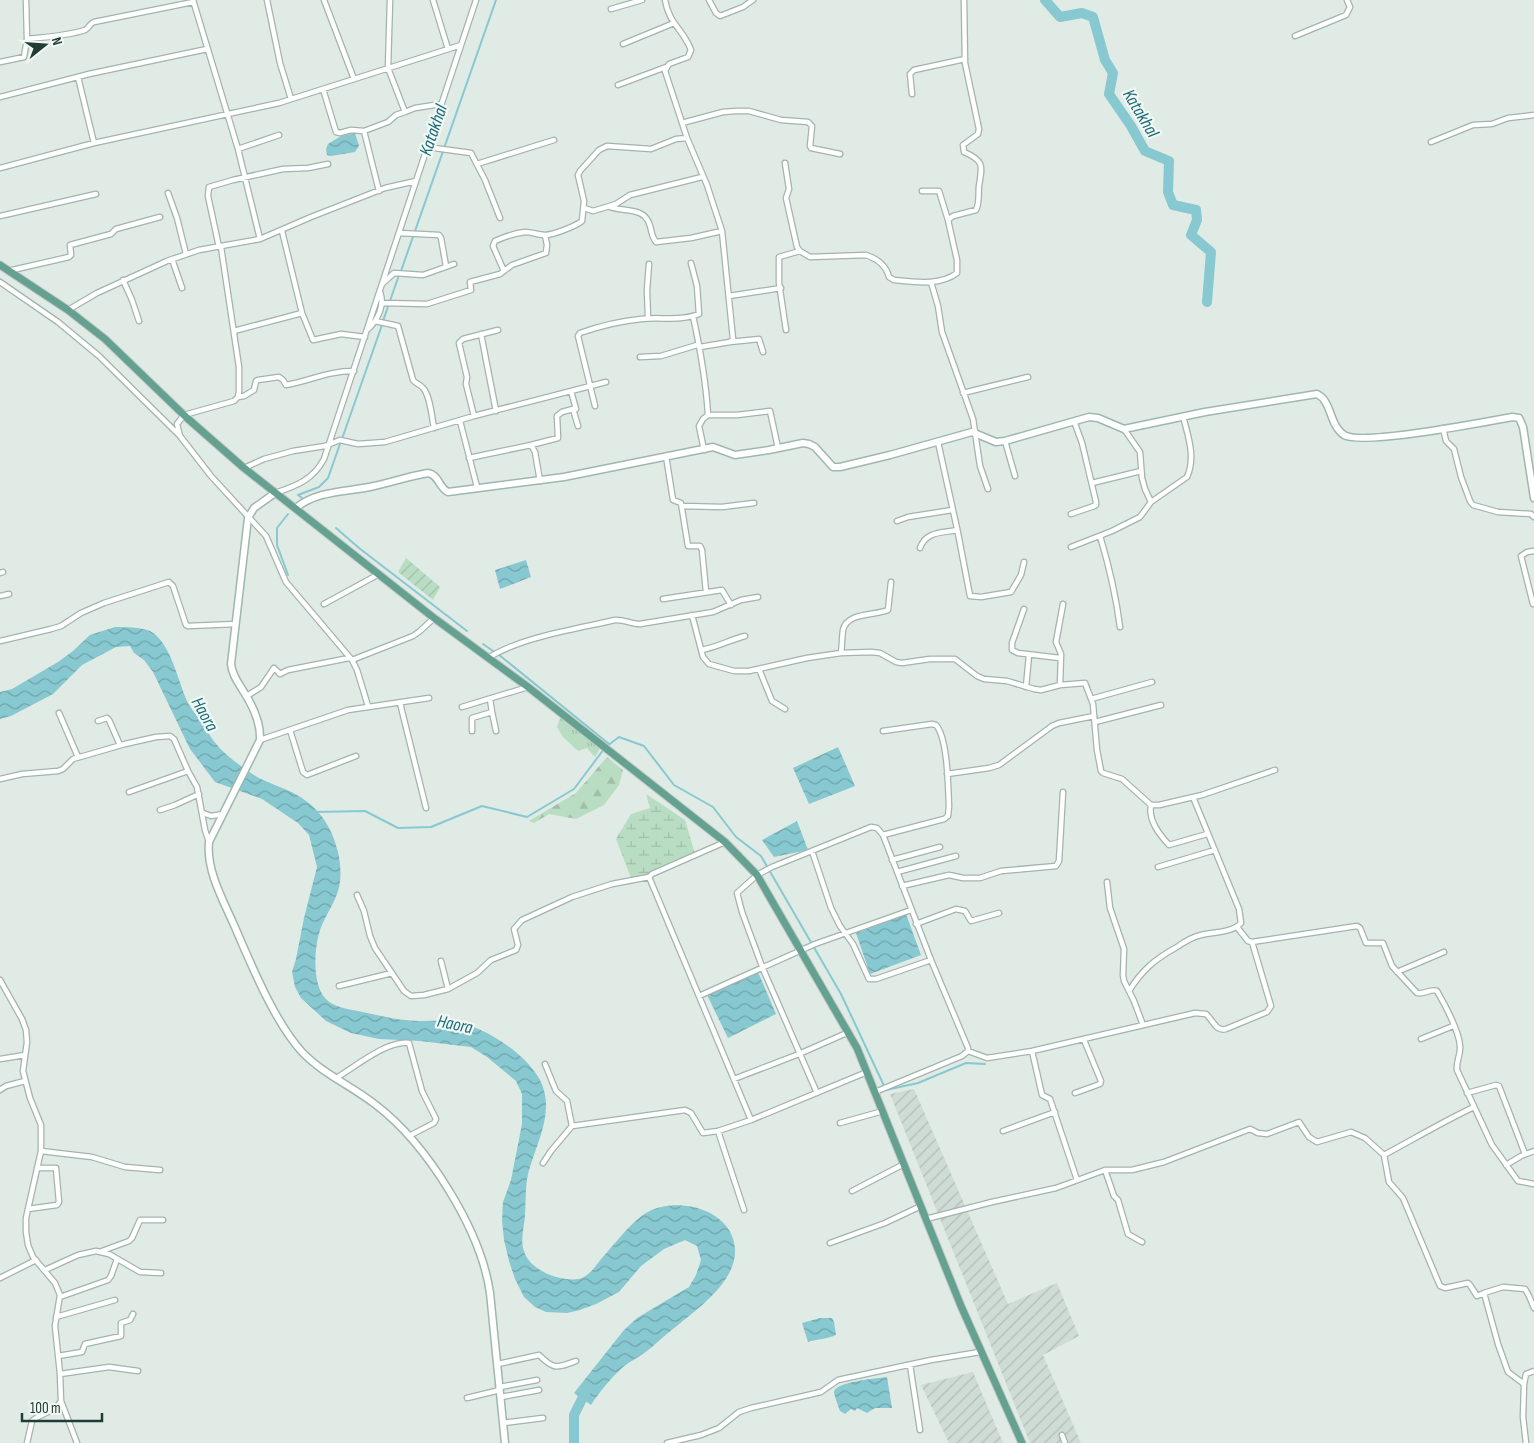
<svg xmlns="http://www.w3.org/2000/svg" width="1534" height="1443" font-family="'Sofia Sans Condensed',sans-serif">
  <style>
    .industrial { fill: url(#industrial-furrows) }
    .grass { fill: url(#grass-tufts) }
    .forest { fill: url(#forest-firs) }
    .wetland { fill: url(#wetland-marsh) }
    .garden { fill: url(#garden-furrows) }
    .water { fill: url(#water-waves) }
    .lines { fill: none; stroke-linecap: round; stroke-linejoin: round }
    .stream { stroke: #88c8d1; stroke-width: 2 }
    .river { stroke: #88c8d1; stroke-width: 10 }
    .street-casing { stroke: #a3b3ad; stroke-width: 7 }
    .secondary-casing { stroke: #9fb7ae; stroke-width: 9 }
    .primary-casing { stroke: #c1c8c6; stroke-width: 9 }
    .street { stroke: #fff; stroke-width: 4.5 }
    .secondary { stroke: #fff; stroke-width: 6 }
    .primary { stroke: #65a190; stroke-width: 7 }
    .labels { text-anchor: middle; stroke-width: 4.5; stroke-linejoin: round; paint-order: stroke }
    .water-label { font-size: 18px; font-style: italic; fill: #1b6b78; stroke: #f1f8f4 }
  </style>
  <defs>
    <pattern id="industrial-furrows" width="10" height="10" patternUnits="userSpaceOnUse" patternTransform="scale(1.25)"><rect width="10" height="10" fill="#cfdbd5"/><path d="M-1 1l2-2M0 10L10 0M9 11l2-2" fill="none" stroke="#b1bdb7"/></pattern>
    <pattern id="grass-tufts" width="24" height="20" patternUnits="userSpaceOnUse" patternTransform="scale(1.25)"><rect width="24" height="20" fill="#b9ddc2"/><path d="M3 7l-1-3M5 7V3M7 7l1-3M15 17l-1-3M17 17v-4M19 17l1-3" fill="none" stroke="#9fbfa7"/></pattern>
    <pattern id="forest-firs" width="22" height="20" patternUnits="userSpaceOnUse" patternTransform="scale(1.25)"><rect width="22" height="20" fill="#b9ddc2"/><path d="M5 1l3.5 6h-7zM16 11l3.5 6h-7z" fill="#9fbfa7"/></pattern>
    <pattern id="wetland-marsh" width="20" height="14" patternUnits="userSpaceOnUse" patternTransform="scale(1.25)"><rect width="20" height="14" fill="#b9ddc2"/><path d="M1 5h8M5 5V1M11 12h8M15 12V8" fill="none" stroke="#9fbfa7"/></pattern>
    <pattern id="garden-furrows" width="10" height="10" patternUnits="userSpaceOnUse" patternTransform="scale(1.25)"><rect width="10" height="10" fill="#b9ddc2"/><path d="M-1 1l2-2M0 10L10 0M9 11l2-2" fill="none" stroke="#9fbfa7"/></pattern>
    <pattern id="water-waves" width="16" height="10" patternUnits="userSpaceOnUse" patternTransform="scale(1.25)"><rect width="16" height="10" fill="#88c8d1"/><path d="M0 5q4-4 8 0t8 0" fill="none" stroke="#6fa4aa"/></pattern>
  </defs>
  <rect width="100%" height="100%" fill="#e0ebe6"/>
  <!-- industrial -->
  <path class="industrial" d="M914,1089L1008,1304L1057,1283L1079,1336L1043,1355L1081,1443H1030L890,1094Z
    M973,1372L1003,1443H949L921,1385Z"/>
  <!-- grass -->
  <path class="grass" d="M561,715L600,748L595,757L587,748L578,751L563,737L557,727Z"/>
  <!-- forest -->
  <path class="forest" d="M607,757L623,770L619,785L604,805L576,819L549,814L534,823L529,821L576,793Z"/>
  <!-- wetland -->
  <path class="wetland" d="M646,794L685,820L695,854L646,878H631L616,839L631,814L650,808Z"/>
  <!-- garden -->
  <path class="garden" d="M406,558L440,587L433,600L398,572Z"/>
  <!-- water -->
  <path class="water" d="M355,133L359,146L355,152L331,156L327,155L326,149L328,144L341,136Z
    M526,560L531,577L500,589L495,570Z
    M115,627C125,627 140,627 150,631C172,643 178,684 189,705C194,713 201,719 205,727C209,734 212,739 217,745C225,755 249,773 261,779C269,783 278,786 287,790C315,802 331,823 338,852C341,866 342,881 337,894C333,905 326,915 322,925C314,943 311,984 326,999C333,1007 348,1009 358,1011C374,1014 390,1019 406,1020C421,1022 434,1020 448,1021C480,1023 525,1052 540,1080C556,1112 536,1143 528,1174C525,1188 526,1202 525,1216C524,1228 520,1240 524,1251C526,1259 534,1267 542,1271C552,1277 571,1282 582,1278C591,1274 596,1265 602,1258C614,1245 631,1222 646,1213C676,1195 733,1209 735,1249C737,1282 696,1310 673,1329C665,1335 659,1341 652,1347C643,1355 632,1360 623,1367C611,1378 600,1391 591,1405L574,1393L624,1330L637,1318L689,1287L696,1275L701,1260L697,1246L685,1240L664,1249L641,1266L619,1292L596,1304L580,1310L567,1313L546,1312L535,1307L524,1297L515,1279L509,1261L504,1240L502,1220L503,1202L511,1180L522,1124V1094L516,1081L487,1057L471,1047L420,1041L379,1039L351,1033L326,1021L301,998L295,987L292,972L296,959L304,918L317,867L309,835L298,823L262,799L215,782L190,749L153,672L144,660L134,653L130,646L116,647L82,665L53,694L11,716L0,719V692L12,689L58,662L73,651L90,635Z
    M838,747L855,786L809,804L793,768Z
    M797,821L808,850L774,857L762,840Z
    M906,914L921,955L870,974L856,933Z
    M758,972L776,1014L728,1038L707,995Z
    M820,1318H832L834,1322L836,1335C828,1339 817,1339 808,1342L802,1323Z
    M887,1377L892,1408H875L867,1413L857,1408L855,1411L851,1409L845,1414L840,1411C839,1408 834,1395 834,1392C834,1382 879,1378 887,1377Z"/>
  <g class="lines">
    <!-- stream -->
    <path class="stream" d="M401,271L496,0
      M383,321L399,275
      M343,436L382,325
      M298,495L319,487L328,478L340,444
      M298,495L302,498
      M288,514L277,528V545L288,575
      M336,528L359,548L467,631
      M483,644L493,651
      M498,654L609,744
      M607,746L619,737L644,746L674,785L713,807L736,837L761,856L841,994L886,1090L918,1083L966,1063L985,1064
      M316,812L365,811L398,828L431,827L482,806L527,817L574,789L604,749"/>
    <!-- river -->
    <path class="river" d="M1045,0L1060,17L1082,13L1093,17L1105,60L1113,73L1109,94L1131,126L1145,151L1169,161L1168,192L1173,205L1196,210L1197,220L1191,235L1211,252L1207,302
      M574,1443V1415L588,1387"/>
    <!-- street casing -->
    <g class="street-casing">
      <path id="street" d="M26,0L27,39C46,37 67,36 85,30C89,28 89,24 94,22L193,2
        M193,0L238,149L260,239
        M267,0L280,63L291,99
        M324,0L354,79
        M433,0L448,49
        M709,0L716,13L720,16L743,7L753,0
        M611,9L642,0
        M1295,36L1346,15L1350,7L1347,0
        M623,44L674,23
        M0,62L24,57L27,39
        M78,77L94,143
        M618,85L666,67
        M323,89L336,132L340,133L351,130L364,131
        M912,94L910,74L914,70L965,59
        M0,97L89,74L207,49
        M405,112L415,108L441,104
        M682,123L723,112L736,111H749L781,120L808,122L812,126L810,146L811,148L840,154
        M1431,142L1473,125L1492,124L1508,118L1534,115
        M427,147L471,153L485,180L500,218
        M238,149L279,135
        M785,163L789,189L786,198L797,247L800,251L810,257L866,255C878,259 886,265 889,277L894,280C915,282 940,286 957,273V260L948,220L953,216L976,210C980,202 978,194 979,186C982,166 985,161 964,152L963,145L978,134L979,129L965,63L964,0
        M477,164L554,140
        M0,168L94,143L279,103L461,45
        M379,191L364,131L388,122L396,115L405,112L388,68L390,0
        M922,191H939L948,220
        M168,193L177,218L186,254
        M610,207C623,212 643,207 649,223C652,230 651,236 656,242L691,238L722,231
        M584,208L593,211L603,208L616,204L630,195L702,177
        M0,216L96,194
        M282,231L302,313L313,340L341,334L365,337
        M399,233L439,235L441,238L446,266
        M219,247L208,196L209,187L233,180L283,169L308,168L328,164
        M221,247L239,367V391L238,397L234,401L184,415L177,424L180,436L211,476L266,536L286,582L352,660L357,670L368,706
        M172,259L182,288
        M8,271L69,257L71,255L70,245L111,234L116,229L160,217
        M504,271L512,265L546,253L547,245L545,235
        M123,280L132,300L139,321
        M0,282L58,322L99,356L179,435
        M931,282L938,306L942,332L973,419L980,466L988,489
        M382,284L394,273L423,275L454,264
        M729,296L781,288
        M383,303L427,304L471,290L470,282L500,274L504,271L493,246L495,241C504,237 515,233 525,232C532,232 538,235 545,235C553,235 576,226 582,221L584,201L578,175L580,171L599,150L607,146L651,149L676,139L687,138
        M68,310L97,293L167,261L199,250L260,239L311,217L385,188L416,181
        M693,316C700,348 706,381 708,415L703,419L699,426L704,450
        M648,318L647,290L649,264
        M375,321L398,326L413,380C416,384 420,384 423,388C430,395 432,418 434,428
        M368,329C378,320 385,305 380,292
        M786,330L779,283V257L800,251
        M234,331L302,313
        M481,334L496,411
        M730,342L759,339L763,352
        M640,357L661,356L697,345L700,347L730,342L733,339L722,231L707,185L687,138L665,71L669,64L688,57L691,50C683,29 669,24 665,0
        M571,391L576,409H573L578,426
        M963,393L1028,377
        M238,397L244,396L254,390L256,381L258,380L279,377L283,380L286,385C310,381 327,371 354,371
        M595,406L578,336L580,333C600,326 620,321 641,319C659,317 682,321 699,314L697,286L691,263
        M708,415H737L770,411L778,448
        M474,416L466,384L467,377L459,343L463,339L498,330
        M460,421L477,487
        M1443,428L1446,441L1454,449L1461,477L1470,501L1473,505L1498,512L1531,514L1534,517
        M1124,429L1140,452L1142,478L1145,489L1151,502
        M1005,441L1015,476
        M938,442L958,533L970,596L981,597L1011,592L1021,575L1024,562
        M531,445L558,438L557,416L562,412L573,409
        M666,456L673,500L681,503L688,546H700L702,550L706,592
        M469,458L531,445L535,452L540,481
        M244,468L264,459L293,451L325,446L340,440L358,444L385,442L474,416L606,382
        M1092,483L1141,471
        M275,493C296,486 313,480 324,459L476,0
        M682,506L722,507L754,503
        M1071,514L1094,506L1096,505V502L1082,443L1074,421
        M897,521L908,517L952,510
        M1100,536C1109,566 1116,596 1120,627
        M1071,547L1112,531L1140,517L1151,502L1187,477C1196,457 1188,436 1183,416
        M920,548C926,531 942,533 957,530
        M0,573L3,572
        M0,596L9,594
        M663,599L722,590L731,605
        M324,604L379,574
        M1533,604L1521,556L1527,552L1534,551
        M1024,609L1012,643V650L1018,653L1060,658
        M692,615L703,657L709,664L734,671H749L807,658L841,653L871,652L880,653L896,662L902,663L930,659H955L977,676L984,679L1007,681L1034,689L1041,690L1060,685L1085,683L1093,704L1097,750L1101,771L1103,773L1122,779L1151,805H1159L1202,795L1275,770
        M0,641L51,629L61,626L81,613L104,603L169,582L173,586L186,625L188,626L236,624
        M702,650C717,647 730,640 745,636
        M841,653C842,646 842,637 843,630C847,612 874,616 888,610L891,582
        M488,658C521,637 576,629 615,620C623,619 631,624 640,624L713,612L741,600L758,597
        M352,660L413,636L420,631L434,618
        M759,669L772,701L785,709
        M1060,685L1061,654L1056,642L1063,604
        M1026,687L1029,655
        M247,696L261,687L274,668L280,674L288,670L349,658
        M1091,699L1152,682
        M400,703L426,808
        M462,707L528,687
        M492,712L496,731
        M59,713L78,757
        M98,721L107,718L109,720L120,745
        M1095,722L1161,705
        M290,730L303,772L307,775L356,756
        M472,731V718L492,712L490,699
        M883,731L932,724L936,725C948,739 948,787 949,806L948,816L944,819L883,835
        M260,740L348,710L429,698
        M947,774L989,768L999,765L1052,726L1059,723L1094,716
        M0,779L22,774L58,771L63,769L73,759L125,744L156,737L170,736L174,739L188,771L197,787L205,830L209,842
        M129,792L188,771
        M1151,805C1148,820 1159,834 1169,845L1207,834
        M160,810L175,805L199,794
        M203,813L211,816L223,814
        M812,851L831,908L840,926L853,944L869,979H876L931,960
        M892,860L940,847
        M1158,867L1215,850
        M897,872L956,856
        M649,877L751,1120L867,1072
        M1107,882L1110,908L1124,949L1123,975L1124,981L1134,1001L1143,1025
        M902,886L949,875L963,878H980L1001,871L1056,866L1059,861L1063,792
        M357,895L364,911L370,936L375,948L404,991L411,996L424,995L448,989L477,973L491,960L516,950L518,945L514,929L522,920L572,897L612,884L649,877L652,874L725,842
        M916,924L956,909L965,911L971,921L999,913
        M1237,927L1248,941L1252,942L1357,926L1360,928L1366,943H1383L1392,966L1417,993C1424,995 1431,988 1437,991C1445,1005 1459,1030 1460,1046C1461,1054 1456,1061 1457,1070L1492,1145L1518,1181L1534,1184
        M441,961L448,989
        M1397,972L1444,952
        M0,980L22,1019L26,1030L27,1042L23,1071L30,1098L41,1125V1151L26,1218V1232L28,1245L33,1257L55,1283L60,1295L55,1326L60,1374L61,1401C55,1412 41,1413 32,1421L27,1443
        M339,986L392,973
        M1129,991C1142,970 1155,959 1177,947C1184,942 1192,937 1201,935C1213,932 1232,933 1241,923L1239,909L1193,797
        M699,996L815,944L911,910
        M1421,1039L1453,1026
        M968,1051L987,1058L1032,1051L1195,1013L1206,1014C1213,1020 1216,1032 1226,1029L1267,1012L1271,1006L1252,942
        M1032,1051L1042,1095L1050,1099L1077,1180
        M0,1059L25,1055
        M545,1064L556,1091L567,1101L572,1126
        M336,1078C355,1067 387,1040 409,1043L422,1091L436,1119L434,1123L409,1136
        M734,1079L799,1054L849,1032
        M0,1090L6,1086L25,1081
        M817,1093L763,969L742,912L737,893L757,875L772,867L871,827L877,828L883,835L931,960L968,1048V1051L962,1056L875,1092
        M1075,1093L1100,1084L1101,1081L1084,1040
        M1467,1093L1496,1085L1499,1086L1525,1154
        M840,1123L883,1111
        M718,1131L744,1210
        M1003,1131L1055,1112
        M41,1151L92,1157L125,1167L160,1170
        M1384,1155C1414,1139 1444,1121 1474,1107
        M543,1163L551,1151L572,1126L685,1110L691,1113L703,1133L718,1131L751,1120
        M1506,1165L1521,1156L1534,1151
        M1105,1170L1114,1196L1118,1200L1128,1234L1142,1242
        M852,1191L904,1164
        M28,1209L57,1205L59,1202L56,1168H37
        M926,1219L992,1202L1056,1188L1105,1170H1132L1164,1162L1250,1129L1258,1133L1267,1134L1299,1122L1309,1137L1317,1142L1351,1132L1365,1138L1384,1155L1389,1182L1403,1198L1440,1286L1445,1288L1468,1283L1470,1285L1477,1296L1484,1293L1498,1344L1508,1372L1524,1384L1523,1417L1526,1443
        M830,1243L885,1223L921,1206
        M102,1251L129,1241L132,1238L140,1220H163
        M45,1270L78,1255L96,1251L109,1254L140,1272L161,1273
        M0,1278L36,1260
        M1484,1293L1503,1287L1525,1289L1529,1296L1534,1308
        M60,1297L108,1280L111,1276L117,1259
        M56,1317L115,1300
        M58,1356L82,1352L85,1344L121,1336V1323L130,1320L133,1314
        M498,1364L539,1355C554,1370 557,1368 576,1361
        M910,1365L920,1430
        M60,1374L109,1367L138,1371
        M1524,1384L1526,1374L1534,1371
        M500,1387L537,1380
        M501,1397L539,1390
        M467,1398L500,1390
        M61,1401L77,1443
        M503,1423L543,1418
        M1062,1435L1065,1443
        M667,1443L701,1435L719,1428L739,1412L751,1408L821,1392L838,1380L931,1360L980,1352"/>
    </g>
    <!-- secondary casing -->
    <g class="secondary-casing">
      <path id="secondary" d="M275,493L254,508L248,518L231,664C232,674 237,681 242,689C252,704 261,721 260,740L209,842C206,870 223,900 234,925C251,964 274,1021 302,1052C323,1074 352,1086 376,1105C427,1144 481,1230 490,1293L505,1443
        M296,508C317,490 349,492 374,486C392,482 410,476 428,473C439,475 439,488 448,492L564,477L713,447L735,455L769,450L803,443L809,444L815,447L833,467H840L890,455L972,432L996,442L1005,441L1089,417L1098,418L1124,429L1205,412L1317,394C1332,401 1329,425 1344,435C1361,446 1485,422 1512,417L1519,418L1523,427L1534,498"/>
    </g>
    <!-- primary casing -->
    <g class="primary-casing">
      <path id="primary" d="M0,265L68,310L105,339L187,418L244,468L434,618L528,687L725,842L757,875L857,1048L961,1306L1022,1443"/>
    </g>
    <!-- street -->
    <use href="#street" class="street"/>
    <!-- secondary -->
    <use href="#secondary" class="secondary"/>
    <!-- primary -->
    <use href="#primary" class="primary"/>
  </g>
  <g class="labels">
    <!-- water labels -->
    <g class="water-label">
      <text transform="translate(1141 113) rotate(59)" y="6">Katakhal</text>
      <text transform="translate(433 130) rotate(-71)" y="6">Katakhal</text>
      <text transform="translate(205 714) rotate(60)" y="6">Haora</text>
      <text transform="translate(455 1024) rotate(12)" y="6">Haora</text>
    </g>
  </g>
  <!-- north arrow -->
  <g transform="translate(45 45) rotate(73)" stroke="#f1f8f4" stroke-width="4" paint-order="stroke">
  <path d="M0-4L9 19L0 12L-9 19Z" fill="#213c34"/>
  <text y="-8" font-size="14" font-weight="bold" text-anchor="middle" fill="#213c34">N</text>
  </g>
  <!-- scale -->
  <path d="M22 1413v8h80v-8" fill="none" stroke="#213c34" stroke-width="2.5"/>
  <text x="30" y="1413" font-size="15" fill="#213c34" stroke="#f1f8f4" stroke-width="4" paint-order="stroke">100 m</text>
</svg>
